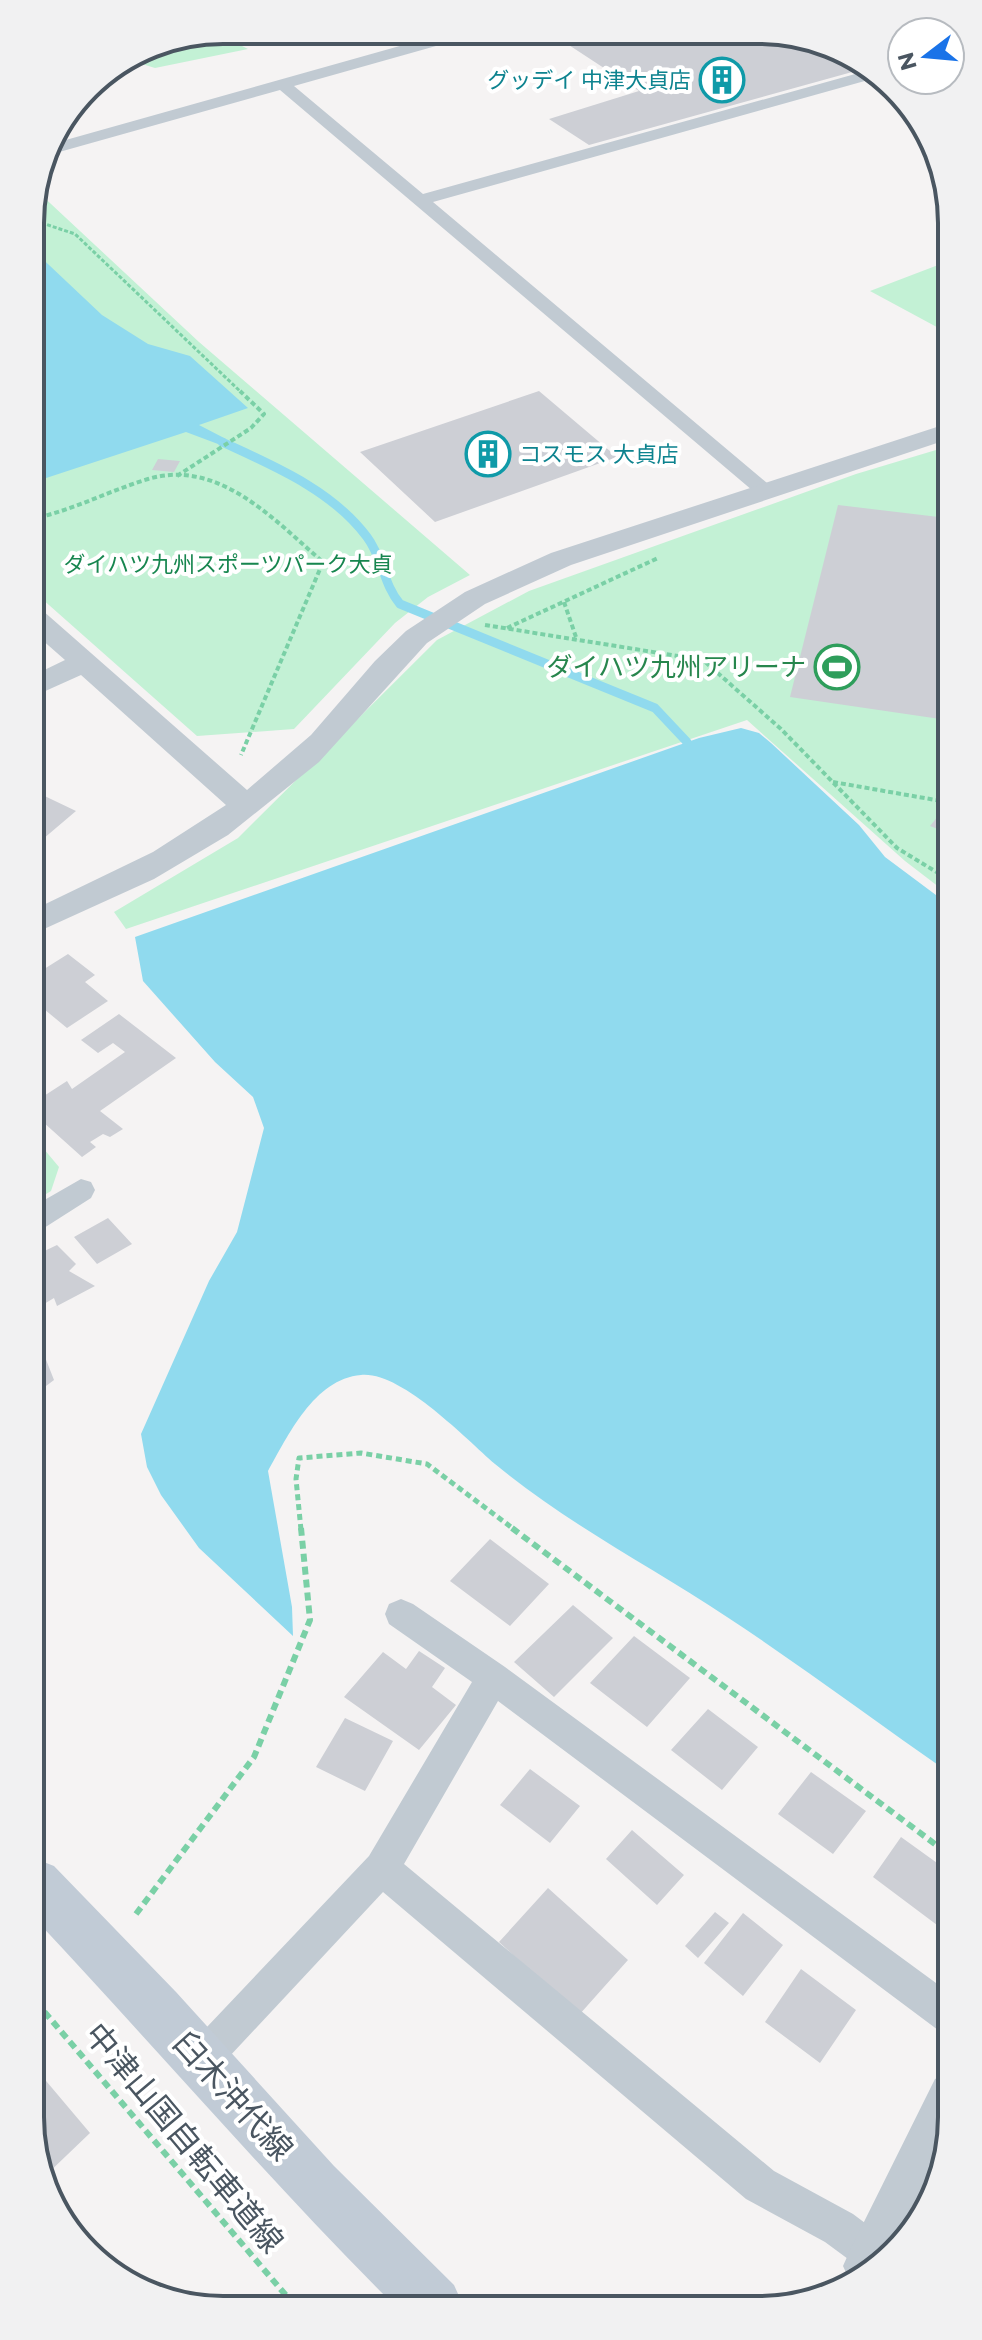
<svg xmlns="http://www.w3.org/2000/svg" width="982" height="2340" font-family="Montserrat,'Noto Sans JP',sans-serif">
  <style>
    .green { fill: #c3f1d5 }
    .water { fill: #90daee }
    .lines { fill: none; stroke-linecap: round; stroke-linejoin: round }
    .stream { stroke: #90daee; stroke-width: 9 }
    .building { fill: #cdcfd5 }
    .path-far3 { stroke: #7ad0a6; stroke-width: 3; stroke-dasharray: 4 2; stroke-linecap: butt }
    .path-far2 { stroke: #7ad0a6; stroke-width: 4; stroke-dasharray: 5 3; stroke-linecap: butt }
    .path-far1 { stroke: #7ad0a6; stroke-width: 5; stroke-dasharray: 6 4; stroke-linecap: butt }
    .path { stroke: #7ad0a6; stroke-width: 6; stroke-dasharray: 8 5; stroke-linecap: butt }
    .minor { fill: #c1cad2; fill-rule: evenodd }
    .tertiary { fill: #c1cad2; fill-rule: evenodd }
    .secondary { fill: #c1cbd6; fill-rule: evenodd }
    .labels { text-anchor: middle; stroke-width: 8; stroke-linejoin: round; paint-order: stroke }
    .far-culture-label { font-size: 22px; fill: #0d838f; stroke: #fff; text-anchor: end }
    .far-park-label { font-size: 22px; fill: #17864f; stroke: #fff }
    .leisure-label { font-size: 26px; fill: #27864d; stroke: #fff; text-anchor: end }
    .near-street-label { font-size: 32px; fill: #4a5661; stroke: #fff }
    .rim { fill: none; stroke: #4a5661; stroke-width: 4 }
  </style>
  <rect width="100%" height="100%" fill="#f5f3f3"/>
  <!-- green -->
  <path class="green" d="M214,32L248,49L155,68L126,59L149,45Z
    M36,190L199,342L470,575L428,597L395,623L294,729L197,736L32,590L30,210Z
    M946,262V332L870,291Z
    M946,447L948,894L905,861L747,720L126,929L114,912L238,838L437,640L529,591L856,474Z
    M33,1136L59,1167L51,1191L33,1202Z"/>
  <!-- water -->
  <path class="water" d="M31,248L102,315L148,344L190,356L248,408L199,425L226,439L218,444L186,432L31,483Z
    M741,728L759,733L771,743L859,825L885,857L948,904L951,1774C876,1722 803,1667 727,1617C650,1566 566,1523 495,1464C465,1438 401,1371 361,1375C314,1379 288,1436 268,1471L292,1607L293,1636L199,1548L161,1495L147,1467L141,1434L209,1281L237,1232L264,1128L253,1097L215,1062L143,981L135,937L699,738Z"/>
  <g class="lines">
    <!-- stream -->
    <path class="stream" d="M222,442C274,466 332,490 367,537C383,558 383,584 400,604L655,708L687,742"/>
  </g>
  <!-- building -->
  <path class="building" d="M549,32L796,34L863,69L589,145L549,119L639,91Z
    M539,391L617,457L435,522L360,452Z
    M158,459L180,461L174,472L152,470Z
    M838,505L947,518V720L790,697Z
    M32,790L76,811L43,839L32,834Z
    M943,810L948,812V833L930,826Z
    M68,954L95,975L85,982L108,1001L67,1028L33,1000V976Z
    M119,1014L176,1058L100,1111L123,1129L110,1137L103,1134L90,1142L96,1147L82,1157L33,1113V1103L67,1081L72,1089L125,1052L113,1043L98,1053L81,1040Z
    M108,1218L132,1244L97,1264L74,1237Z
    M57,1245L76,1264L69,1271L95,1286L57,1306L54,1298L34,1310V1256Z
    M34,1329L54,1380L34,1395Z
    M490,1539L549,1584L510,1626L450,1581Z
    M573,1605L613,1638L554,1697L514,1662Z
    M634,1636L690,1678L647,1727L590,1683Z
    M419,1651L445,1668L432,1687L456,1705L419,1750L344,1697L383,1652L406,1669Z
    M708,1709L758,1747L722,1790L671,1750Z
    M345,1718L393,1741L365,1791L316,1767Z
    M530,1769L580,1806L550,1843L500,1805Z
    M811,1772L866,1811L833,1854L778,1814Z
    M632,1830L684,1875L657,1905L606,1859Z
    M901,1837L951,1873V1905L937,1925L873,1877Z
    M548,1888L628,1960L579,2015L499,1942Z
    M715,1912L729,1923L698,1958L685,1946Z
    M743,1913L783,1945L743,1996L704,1963Z
    M801,1969L856,2010L820,2063L765,2022Z
    M36,2069L90,2133L43,2178L36,2167Z"/>
  <g class="lines">
    <!-- path-far3 -->
    <path class="path-far3" d="M30,219L75,234L242,393"/>
    <!-- path-far2 -->
    <path class="path-far2" d="M177,476L251,428L264,414L240,391
      M31,519C72,511 108,491 148,479C219,458 274,520 323,562L241,755
      M564,602L577,640
      M485,625L703,660L781,729L897,848L948,879
      M507,628L658,558
      M833,782L947,802"/>
    <!-- path-far1 -->
    <path class="path-far1" d="M33,1158L37,1168L33,1178
      M301,1530L296,1479L299,1458L361,1453L427,1464L515,1530"/>
    <!-- path -->
    <path class="path" d="M512,1528L951,1856
      M136,1914L254,1757L310,1620L301,1528
      M36,2002L295,2306"/>
    <!-- minor -->
    <path class="minor" d="M453,31L477,32L475,35L294,86L423,194L866,71L879,77L433,202L773,488L776,492L773,496H759L280,90L45,156L48,145Z
      M81,1179L91,1182L95,1190L91,1198L44,1228L34,1231V1206Z
      M401,1599L413,1604L505,1667L951,1994V2036L938,2030L498,1701L404,1864L774,2171L853,2214L889,2241L893,2251L863,2270L825,2242L746,2199L383,1892L214,2073L201,2079L188,2073L182,2060L188,2047L369,1856L472,1682L389,1624L385,1614L389,1604Z"/>
    <!-- tertiary -->
    <path class="tertiary" d="M946,424V440L571,565L485,604L427,643L319,762L228,835L154,879L33,934V910L153,852L226,805L81,675L32,697V676L65,660L32,631V608L42,610L247,790L311,735L375,661L406,631L465,592L551,553Z
      M951,2072L952,2129L942,2169L913,2230L904,2244L849,2279L843,2266L851,2248L935,2079Z"/>
    <!-- secondary -->
    <path class="secondary" d="M36,1859L54,1866L176,1992L334,2166L454,2285L463,2305H394C270,2181 156,2048 36,1920Z"/>
  </g>
  <!-- icons -->
  <defs>
    <g id="building-ring" transform="scale(2.3)"><circle r="9.5" fill="#fff" stroke="#0f9aa8" stroke-width="1.5"/><path d="M-4-6H4V6H1V3H-1V6H-4ZM-2.5-4.3h1.7v1.8h-1.7ZM.8-4.3h1.7v1.8H.8ZM-2.5-1h1.7V.8h-1.7ZM.8-1h1.7V.8H.8Z" fill="#0f9aa8"/></g>
    <g id="stadium-ring" transform="scale(2.3)"><circle r="9.5" fill="#fff" stroke="#2e9e5b" stroke-width="1.5"/><path d="M0-5a6.5 5 0 1 0 0 10a6.5 5 0 1 0 0-10ZM-3.5-1.8h7v3.6h-7Z" fill="#2e9e5b"/></g>
  </defs>
  <g fill-rule="evenodd">
    <use href="#building-ring" x="722" y="80"/>
    <use href="#building-ring" x="488" y="454"/>
    <use href="#stadium-ring" x="837" y="667"/>
  </g>
  <g class="labels">
    <!-- far-culture labels -->
    <g class="far-culture-label">
      <text x="691" y="88">グッデイ 中津大貞店</text>
      <text x="519" y="462" text-anchor="start">コスモス 大貞店</text>
    </g>
    <!-- far-park labels -->
    <g class="far-park-label">
      <text x="228" y="572">ダイハツ九州スポーツパーク大貞</text>
    </g>
    <!-- leisure labels -->
    <g class="leisure-label">
      <text x="806" y="676">ダイハツ九州アリーナ</text>
    </g>
    <!-- near-street labels -->
    <g class="near-street-label">
      <text transform="translate(233 2096) rotate(48)" y="11">臼木沖代線</text>
      <text transform="translate(184 2138) rotate(50)" y="11">中津山国自転車道線</text>
    </g>
  </g>
  <!-- crop -->
  <path d="M0 0H982V2340H0ZM223 44H759A179 179 0 0 1 938 223V2117A179 179 0 0 1 759 2296H223A179 179 0 0 1 44 2117V223A179 179 0 0 1 223 44Z" fill="#f1f1f2" fill-rule="evenodd"/>
  <path class="rim" d="M223 44H759A179 179 0 0 1 938 223V2117A179 179 0 0 1 759 2296H223A179 179 0 0 1 44 2117V223A179 179 0 0 1 223 44Z"/>
  <!-- north arrow -->
  <g transform="translate(926 56) rotate(254)"><circle r="38" fill="#ffffff" stroke="#b7bbc0" stroke-width="2"/>
  <path d="M0-6L14 30L0 20L-14 30Z" fill="#1a73e8"/>
  <text y="-12" font-size="22" font-weight="bold" text-anchor="middle" fill="#4a5661">N</text>
  </g>
</svg>
